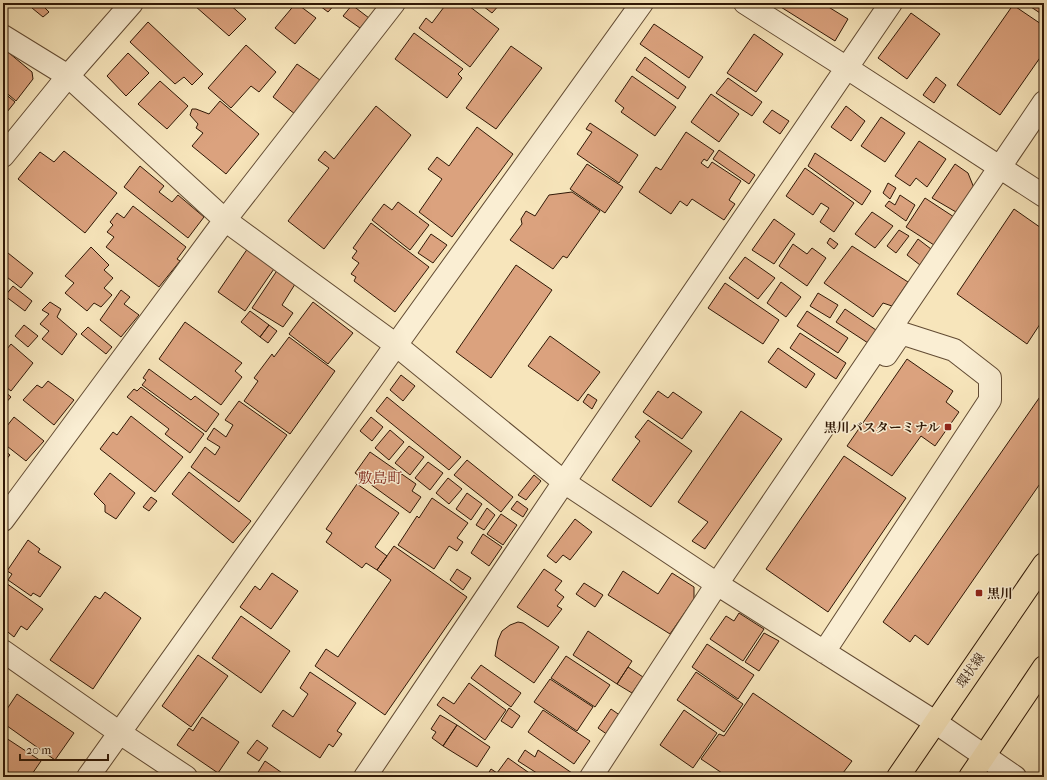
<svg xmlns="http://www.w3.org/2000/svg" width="1047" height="780" font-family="'IM FELL French Canon','Noto Serif JP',serif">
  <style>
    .building { fill: #dba27e; stroke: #301806 }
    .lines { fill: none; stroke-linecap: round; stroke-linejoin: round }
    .minor-casing { stroke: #624b33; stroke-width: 24 }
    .major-casing { stroke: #301806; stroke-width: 24 }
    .minor { stroke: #faeed3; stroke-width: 22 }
    .major { stroke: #f7e5bb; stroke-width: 22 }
    .poi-dot { fill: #8f2418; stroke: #faeed3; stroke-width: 1.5 }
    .labels { text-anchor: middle; stroke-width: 3; stroke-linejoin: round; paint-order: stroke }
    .poi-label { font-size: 13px; font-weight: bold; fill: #301806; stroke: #faeed3; text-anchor: end }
    .street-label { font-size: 13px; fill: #301806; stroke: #faeed3 }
    .quarter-label { font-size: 15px; fill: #7a1f14; stroke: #faeed3 }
  </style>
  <rect width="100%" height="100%" fill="#f7e5bb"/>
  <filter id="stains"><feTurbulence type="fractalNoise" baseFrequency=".005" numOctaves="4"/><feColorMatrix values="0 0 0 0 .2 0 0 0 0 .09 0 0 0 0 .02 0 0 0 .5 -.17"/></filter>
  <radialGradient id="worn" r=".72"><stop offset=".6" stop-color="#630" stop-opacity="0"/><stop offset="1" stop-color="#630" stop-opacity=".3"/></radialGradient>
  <!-- building -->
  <path class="building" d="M37,3H40L49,12L43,17L32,8Z
    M198,3H228L246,19L229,36L195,6Z
    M296,3L316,18L295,44L275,28Z
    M316,3H336L328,12Z
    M447,3H465L499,29L470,67L419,28L426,18L432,23Z
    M479,3H501L492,13Z
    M776,3H822L848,19L835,41L776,4Z
    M1025,3H1044V7L1040,13Z
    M352,5L369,18L360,28L343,16Z
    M1013,5L1044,26V52L1000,115L957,85Z
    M911,13L940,34L907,79L878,58Z
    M148,22L203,74L192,85L184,77L175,84L130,42Z
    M654,24L703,57L689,78L640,44Z
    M414,33L463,69L458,74L462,78L447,98L395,59Z
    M754,34L783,54L756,92L727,73Z
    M246,45L276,72L259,92L251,86L231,108L208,88Z
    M511,46L542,68L496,129L466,108Z
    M3,48L32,72L33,79L16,101L3,90Z
    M128,53L149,73L126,96L107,76Z
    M645,57L686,87L678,99L636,70Z
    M297,64L320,80L295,114L273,97Z
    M632,76L676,107L655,136L621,112L624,108L615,101Z
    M936,77L946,85L934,103L923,95Z
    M728,78L762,102L752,116L716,93Z
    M160,81L188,106L167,129L138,104Z
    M3,92L15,102L3,117Z
    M711,94L739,114L719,142L691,122Z
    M220,101L259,134L226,174L192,146L203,133L196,128L198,124L190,115L192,109H196L209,114Z
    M376,106L411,135L324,249L288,221L329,168L318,160L325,151L334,159Z
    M846,106L865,121L851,141L831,127Z
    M772,110L789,121L780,134L763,122Z
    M881,117L905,133L885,162L861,146Z
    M590,123L638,155L619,183L577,154L592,132L586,129Z
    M477,127L513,154L452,237L419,212L442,179L428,169L437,157L449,166Z
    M686,132L714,151L707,161L704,159L701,163L708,168L712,162L741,181L729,200L735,204L724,220L692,199L687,206L680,201L671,214L639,192L656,167L661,170Z
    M919,141L946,159L927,187L916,178L910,186L895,176Z
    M719,150L755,175L749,184L713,159Z
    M64,151L117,193L85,233L18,179L40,152L54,162Z
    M815,153L871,191L862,205L808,166Z
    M587,164L623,187L605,213L570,189Z
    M955,164L968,173L974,188L956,212L932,198Z
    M140,166L164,186L159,192L172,202L178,195L204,217L188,238L124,187Z
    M805,168L854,203L834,232L820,222L829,208L821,203L813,215L786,196Z
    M888,183L896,188L890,199L883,193Z
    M572,192L600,211L567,258L563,256L553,269L510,240L522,224L521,219L526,211L535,216L549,195Z
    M900,195L915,205L906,221L885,206L889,201L895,205Z
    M925,198L954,217L934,245L906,227Z
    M398,202L429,225L410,250L372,220L384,204L392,210Z
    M133,206L186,247L177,259L180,261L159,287L106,247L114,237L107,232L113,225L110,222L117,213L124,218Z
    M1014,209L1044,230V318L1027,344L957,294Z
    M872,212L893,226L875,248L855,234Z
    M774,219L795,234L774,264L752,250Z
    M371,223L429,267L395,312L354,281L356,277L351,274L359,263L352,258L357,251L353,248Z
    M899,230L909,236L896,253L887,246Z
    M431,234L447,245L433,263L418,253Z
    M830,238L838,244L834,249L827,243Z
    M918,239L931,249L920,265L907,255Z
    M793,244L807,254L812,248L826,258L807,286L779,266Z
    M852,246L908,282L892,306L883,303L873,317L824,283Z
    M91,247L109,265L104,270L113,278L104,288L112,295L101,307L94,303L87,311L65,293L74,283L65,276Z
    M248,248L276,266L245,311L218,292Z
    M3,249L33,273L21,288L3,274Z
    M745,257L775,278L758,299L729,278Z
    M516,265L552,290L491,378L456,352Z
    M278,269L297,281L282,305L293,313L283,327L252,308Z
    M781,282L801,297L786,317L767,303Z
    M725,283L779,320L763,344L708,308Z
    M13,286L32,301L25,311L5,296Z
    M121,290L130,297L124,304L139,315L121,337L100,320Z
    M818,293L838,305L830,318L810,306Z
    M50,302L61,309L57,317L77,334L62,355L42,339L49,331L40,324L49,314L42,310Z
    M313,302L353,333L328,364L289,334Z
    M845,309L876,330L868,343L836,322Z
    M250,311L269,325L260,337L241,322Z
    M807,311L848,338L838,353L797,326Z
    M185,322L242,363L235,371L242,377L221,405L159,359Z
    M24,325L38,336L28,347L15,336Z
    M269,325L277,331L268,343L260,337Z
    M88,327L112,347L106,354L81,334Z
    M800,333L846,363L836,379L790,348Z
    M550,336L600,372L578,401L528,366Z
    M289,337L335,371L290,434L244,401L258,381L254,378L272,354L274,357Z
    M11,344L33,363L11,391L3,385V354Z
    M778,348L815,374L806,388L768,362Z
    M907,359L953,391L946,402L959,412L935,446L921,436L892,476L847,446Z
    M149,369L191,400L195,396L219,414L206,432L142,385L146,380L143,378Z
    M401,375L415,386L403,401L390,390Z
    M48,381L74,400L54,425L23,400L37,385L42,388Z
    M141,387L204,434L190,453L165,434L169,429L127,397L134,389L137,391Z
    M3,390L11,397L3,406Z
    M658,391L668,398L673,392L702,412L682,439L643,412Z
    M1044,391V478L928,645L915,635L910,642L883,622Z
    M588,394L597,400L592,409L583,402Z
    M387,397L461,457L449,470L376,411Z
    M239,401L287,435L239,502L191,467L205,447L215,455L220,447L207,439L214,428L226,437L233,425L225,420Z
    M741,411L782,439L705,549L692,541L708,522L678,502Z
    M131,416L183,457L155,492L100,449L113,432L117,435Z
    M14,417L44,441L26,461L3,443V431Z
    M371,417L383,427L372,441L360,431Z
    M648,420L692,451L651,507L612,480L640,441L635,437Z
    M390,430L404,442L389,460L375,448Z
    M409,446L424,457L410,475L395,463Z
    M3,449L10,455L3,463Z
    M370,452L416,484L412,491L421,497L410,513L355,473Z
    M844,456L906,498L828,612L766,569Z
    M467,460L513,497L501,512L454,475Z
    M428,462L443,473L430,490L415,478Z
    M189,472L251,521L233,543L172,494Z
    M110,473L135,493L116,519L105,512V505L94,494Z
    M534,475L541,481L526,500L518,495Z
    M448,478L462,489L449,504L436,493Z
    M357,484L399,513L375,547L387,556L377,570L366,563L362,568L326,542L332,533L326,529Z
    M467,493L482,504L471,520L456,509Z
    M151,497L157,501L149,511L143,507Z
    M432,498L468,523L457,538L463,542L457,551L449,546L434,569L398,545L417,516L419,518Z
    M517,501L528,509L523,517L511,509Z
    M487,508L495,515L484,530L476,525Z
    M501,514L517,525L503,545L487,534Z
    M575,519L592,532L570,560L563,555L556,563L547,556Z
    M483,534L502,547L489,566L471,553Z
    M28,540L40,549L38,552L61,567L40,597L33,593L31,596L8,580L12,574L7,571Z
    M394,546L467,597L385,715L315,666L326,649L338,657L391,580L377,570Z
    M457,569L471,578L463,590L450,580Z
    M544,569L562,581L555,590L564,597L557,606L562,609L548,627L517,607Z
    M623,571L658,594L672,573L694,587V599L670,634L608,595Z
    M272,573L298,591L271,629L240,607L255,586L260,590Z
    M3,581L43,609L27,630L21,626L14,637L3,628Z
    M584,583L603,595L595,607L576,594Z
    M105,592L141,618L93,689L50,660L95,596L100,599Z
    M739,613L764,629L743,661L710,639L726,616L734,621Z
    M241,616L290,651L261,693L212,658Z
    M518,622L523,623L559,647L534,683L495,656L498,640L502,631L510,625Z
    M588,631L632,661L617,684L573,655Z
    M764,633L779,641L759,671L745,662Z
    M707,644L754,675L738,699L692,667Z
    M198,655L228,676L191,727L162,706Z
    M566,656L610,685L595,707L551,678Z
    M481,665L521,693L511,707L471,678Z
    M628,667L643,677L632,693L617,684Z
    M310,672L356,703L337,731L342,734L333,747L329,744L320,758L272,726L283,710L293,717L308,694L300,688Z
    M696,672L743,704L724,732L677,700Z
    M3,677L8,681L3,688L8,692L3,699Z
    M550,679L593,707L577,731L534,702Z
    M469,683L506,710L485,740L437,705L443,697L454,704Z
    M753,693L852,761L840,777H728L701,759L719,734L724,736Z
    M17,694L74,733L55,760L3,723V715Z
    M509,708L520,716L512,728L501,721Z
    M611,709L621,716L608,735L598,728Z
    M543,710L590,741L574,764L528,732Z
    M684,710L717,733L693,768L660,745Z
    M440,715L457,725L443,746L432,738L436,732L431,729Z
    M202,717L239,742L218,773L177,745L189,728L193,731Z
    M457,725L490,747L477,767L443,746Z
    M3,736L41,761L30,777H16L3,768Z
    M257,740L268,748L259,761L247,753Z
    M525,750L535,757L538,750L572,773L570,777H543L518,761Z
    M508,758L535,777H486L491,769L497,773Z
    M265,761L288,777H255Z"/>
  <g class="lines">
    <!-- minor casing -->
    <g class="minor-casing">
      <path id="minor" d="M745,3L847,68L1044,196
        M3,36L68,76L225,220L396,345L564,482L717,584L935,722L1015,777
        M3,156L68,76L132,3
        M3,520L225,220L394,3
        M3,651L120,733L186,777
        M824,652L990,400V378L954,350L901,333L886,355
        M88,777L396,345L642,3
        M365,777L564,482L891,3
        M591,777L717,584L1044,102"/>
    </g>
    <!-- major casing -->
    <g class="major-casing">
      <path id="major" d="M898,777L1044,564
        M970,777L1044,667"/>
    </g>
    <!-- minor -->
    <use href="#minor" class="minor"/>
    <!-- major -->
    <use href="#major" class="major"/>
  </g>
  <!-- markers -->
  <g class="poi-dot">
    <rect x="944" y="423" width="8" height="8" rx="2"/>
    <rect x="975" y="589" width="8" height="8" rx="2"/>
  </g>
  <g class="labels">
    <!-- poi labels -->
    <g class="poi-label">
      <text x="940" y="432">黒川バスターミナル</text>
      <text x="987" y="598" text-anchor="start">黒川</text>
    </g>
    <!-- street labels -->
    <g class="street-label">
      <text transform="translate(970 670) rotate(-55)" y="5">環状線</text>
    </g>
    <!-- quarter labels -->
    <g class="quarter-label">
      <text x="380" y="483">敷島町</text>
    </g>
  </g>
  <!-- margin -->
  <rect width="1047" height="780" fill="none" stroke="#f7e5bb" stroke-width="16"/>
  <rect x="4" y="4" width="1039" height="772" fill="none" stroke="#301806" stroke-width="2"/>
  <rect x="8" y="8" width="1031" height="764" fill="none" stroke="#301806"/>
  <!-- scale -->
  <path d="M20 754v6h88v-6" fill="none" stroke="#301806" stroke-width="2"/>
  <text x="26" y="754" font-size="12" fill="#301806" stroke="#faeed3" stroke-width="3" paint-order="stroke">20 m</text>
  <rect width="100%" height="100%" filter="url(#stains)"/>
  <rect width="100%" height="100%" fill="url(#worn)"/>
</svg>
